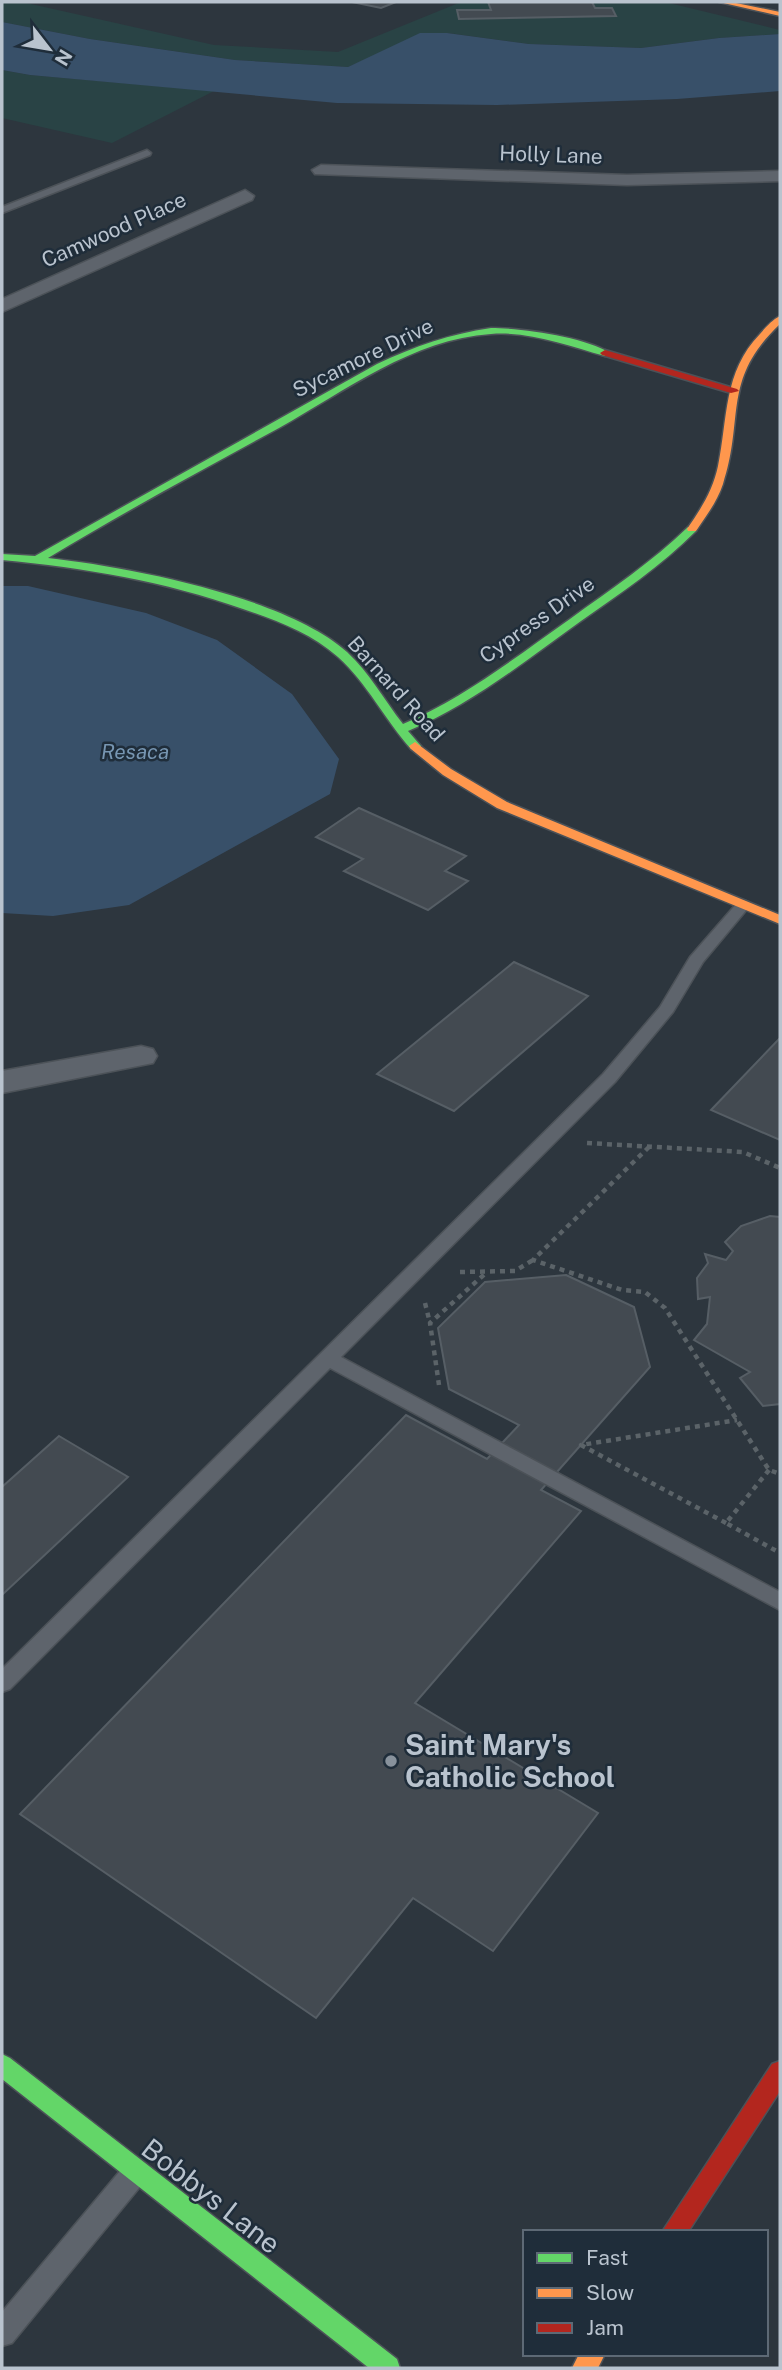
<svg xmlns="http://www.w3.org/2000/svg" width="782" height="2370" font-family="'Public Sans',sans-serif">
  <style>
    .green { fill: #294345 }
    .water { fill: #385069 }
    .building { fill: #434a51; stroke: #565e65; stroke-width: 2 }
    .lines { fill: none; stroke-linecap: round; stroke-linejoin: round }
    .lane-casing { stroke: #4c5258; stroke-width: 3 }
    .street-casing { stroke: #4c5258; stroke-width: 3 }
    .fast-casing { stroke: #4c5258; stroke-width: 3 }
    .slow-casing { stroke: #4c5258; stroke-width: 3 }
    .jam-casing { stroke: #4c5258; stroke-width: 3 }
    .path { stroke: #5b6368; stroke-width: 4.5; stroke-dasharray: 5 5; stroke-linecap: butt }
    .lane { fill: #5e646c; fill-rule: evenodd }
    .street { fill: #5e646c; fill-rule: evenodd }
    .fast { fill: #63d668; fill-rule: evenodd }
    .slow { fill: #ff974d; fill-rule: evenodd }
    .jam { fill: #b3261e; fill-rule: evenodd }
    .poi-dot { fill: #88929c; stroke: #1f2d3a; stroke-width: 2.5 }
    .labels { text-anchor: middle; stroke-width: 5; stroke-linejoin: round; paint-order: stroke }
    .far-street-label { font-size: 21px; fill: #b9c3ce; stroke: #1f2d3a }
    .far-water-label { font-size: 21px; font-style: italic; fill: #7796b2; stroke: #1f2d3a }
    .near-poi-label { font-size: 28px; font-weight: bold; fill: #b9c3ce; stroke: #1f2d3a; text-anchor: start }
    .near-street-label { font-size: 28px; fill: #b9c3ce; stroke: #1f2d3a }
  </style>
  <rect width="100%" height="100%" fill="#2d363e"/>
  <!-- green -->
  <path class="green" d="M2,2H22L214,45L338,52L461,2H665L780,30V34L719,38L641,48L529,44L448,33L383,52L348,67L235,60L90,39L2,22Z
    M2,70L30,75L214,91L112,143L2,118Z"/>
  <!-- water -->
  <path class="water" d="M2,22L90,39L235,60L348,67L420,33H447L529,44L641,48L719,38L780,34V91L677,99L497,105L337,103L30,75L2,70Z
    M2,586H28L146,613L217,640L292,694L339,759L330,794L129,905L53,916L2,913Z"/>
  <!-- building -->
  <path class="building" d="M352,2H396L381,8Z
    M488,2H592L595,8H612L616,16L459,19L457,10H491Z
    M359,808L466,856L445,871L468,881L428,910L344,871L363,859L316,837Z
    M514,962L588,996L454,1111L377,1074Z
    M780,1038V1140L711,1110Z
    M770,1216L780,1217V1404L763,1406L740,1378L750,1372L694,1340L707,1324L710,1297L698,1299L697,1278L708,1263L705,1254L726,1260L733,1251L725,1242L741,1226Z
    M566,1275L634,1307L650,1367L541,1490L581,1511L415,1703L598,1813L493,1951L413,1898L316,2018L20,1814L406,1415L487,1459L519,1425L449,1389L438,1328L485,1282Z
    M59,1436L128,1477L2,1595V1487Z"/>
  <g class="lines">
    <!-- lane casing -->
    <g class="lane-casing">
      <path id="lane" d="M147,150L151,153L150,155L2,213V207Z
        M743,900L748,902L751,905L748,908L703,962L673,1012L615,1082L341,1357L780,1592V1610L330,1368L10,1689L2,1692V1669L603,1074L660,1007L690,957L738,902Z
        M134,2161L143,2165L147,2174L143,2183L12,2343L2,2346V2312L125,2165Z"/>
    </g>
    <!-- street casing -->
    <g class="street-casing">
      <path id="street" d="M321,165L627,175L780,171V181L627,185L315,174L312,170Z
        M245,190L254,196L252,200L2,312V299Z
        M141,1046L153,1049L157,1056L153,1063L2,1093V1071Z"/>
    </g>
    <!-- fast casing -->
    <g class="fast-casing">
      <path id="fast" d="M491,328C521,328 585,337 610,353L605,356C568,346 530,331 491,334C413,339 345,391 279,428C202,470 124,512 48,558C129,567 286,597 347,652C370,673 384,700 403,724C464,698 516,657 570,619C611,589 652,562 688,527H696V531C661,566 621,593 581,621C525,661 472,704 408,731L421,746L419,749H411C385,720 367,683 338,657C311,633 276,620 243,609C164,581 85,568 2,560V554L35,556L377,364C415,346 450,334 491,328Z
        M2,2054L10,2058L397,2359L400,2368H369L2,2079Z"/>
    </g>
    <!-- slow casing -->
    <g class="slow-casing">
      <path id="slow" d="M719,2H731L780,12V16Z
        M780,316V324C721,380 745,417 723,484C717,502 706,516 696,531H688L687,529C701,509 713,490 718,466C728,418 723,372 760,334C766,327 772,320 780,316Z
        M415,742L451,769L507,802L780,915V924L497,808L443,775L411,749L409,746Z
        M579,2354H605L598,2368H572Z"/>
    </g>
    <!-- jam casing -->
    <g class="jam-casing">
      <path id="jam" d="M605,350L737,389L739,391L731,393L602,355L600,353Z
        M780,2061V2091L688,2232H662L772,2064Z"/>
    </g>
    <!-- path -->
    <path class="path" d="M587,1143L743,1152L780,1168
      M649,1147L533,1260L622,1290L645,1292L665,1308L769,1470L780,1474
      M460,1272L515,1271L533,1260
      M425,1303L430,1323
      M439,1385L430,1323L487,1272
      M769,1470L726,1523L780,1553
      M726,1523L581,1445L737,1420"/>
    <!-- lane -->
    <use href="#lane" class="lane"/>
    <!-- street -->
    <use href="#street" class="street"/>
    <!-- fast -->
    <use href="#fast" class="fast"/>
    <!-- slow -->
    <use href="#slow" class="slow"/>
    <!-- jam -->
    <use href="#jam" class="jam"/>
  </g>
  <!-- markers -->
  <circle class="poi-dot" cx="391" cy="1761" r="7"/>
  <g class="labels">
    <!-- far-street labels -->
    <g class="far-street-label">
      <text transform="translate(551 155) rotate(2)" y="7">Holly Lane</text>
      <text transform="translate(114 230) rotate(-24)" y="7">Camwood Place</text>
      <text transform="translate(363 358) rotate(-26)" y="7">Sycamore Drive</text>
      <text transform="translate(537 620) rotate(-35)" y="7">Cypress Drive</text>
      <text transform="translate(396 689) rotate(48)" y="7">Barnard Road</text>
    </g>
    <!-- far-water labels -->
    <g class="far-water-label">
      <text x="135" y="759">Resaca</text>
    </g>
    <!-- near-poi labels -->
    <g class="near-poi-label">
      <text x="405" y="1755">Saint Mary's<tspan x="405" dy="32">Catholic School</tspan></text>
    </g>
    <!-- near-street labels -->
    <g class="near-street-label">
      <text transform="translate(211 2196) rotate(38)" y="10">Bobbys Lane</text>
    </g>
  </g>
  <!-- border -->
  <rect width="782" height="2370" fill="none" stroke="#b9c3ce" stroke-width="7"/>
  <!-- legend -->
  <rect x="523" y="2230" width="245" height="126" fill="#1f2d3a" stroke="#5d6975" stroke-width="2"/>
  <rect x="537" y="2253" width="35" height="10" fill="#63d668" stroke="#5d6975" stroke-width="2"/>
  <text x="586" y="2265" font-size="21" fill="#b9c3ce">Fast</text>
  <rect x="537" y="2288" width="35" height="10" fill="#ff974d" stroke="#5d6975" stroke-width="2"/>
  <text x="586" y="2300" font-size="21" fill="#b9c3ce">Slow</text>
  <rect x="537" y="2323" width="35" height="10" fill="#b3261e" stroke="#5d6975" stroke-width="2"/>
  <text x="586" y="2335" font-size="21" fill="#b9c3ce">Jam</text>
  <!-- north arrow -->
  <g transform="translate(49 49) rotate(121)" stroke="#1f2d3a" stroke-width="5" paint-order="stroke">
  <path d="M0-5L12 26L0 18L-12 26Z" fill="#b9c3ce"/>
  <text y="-10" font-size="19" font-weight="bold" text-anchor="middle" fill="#b9c3ce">N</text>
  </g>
</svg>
